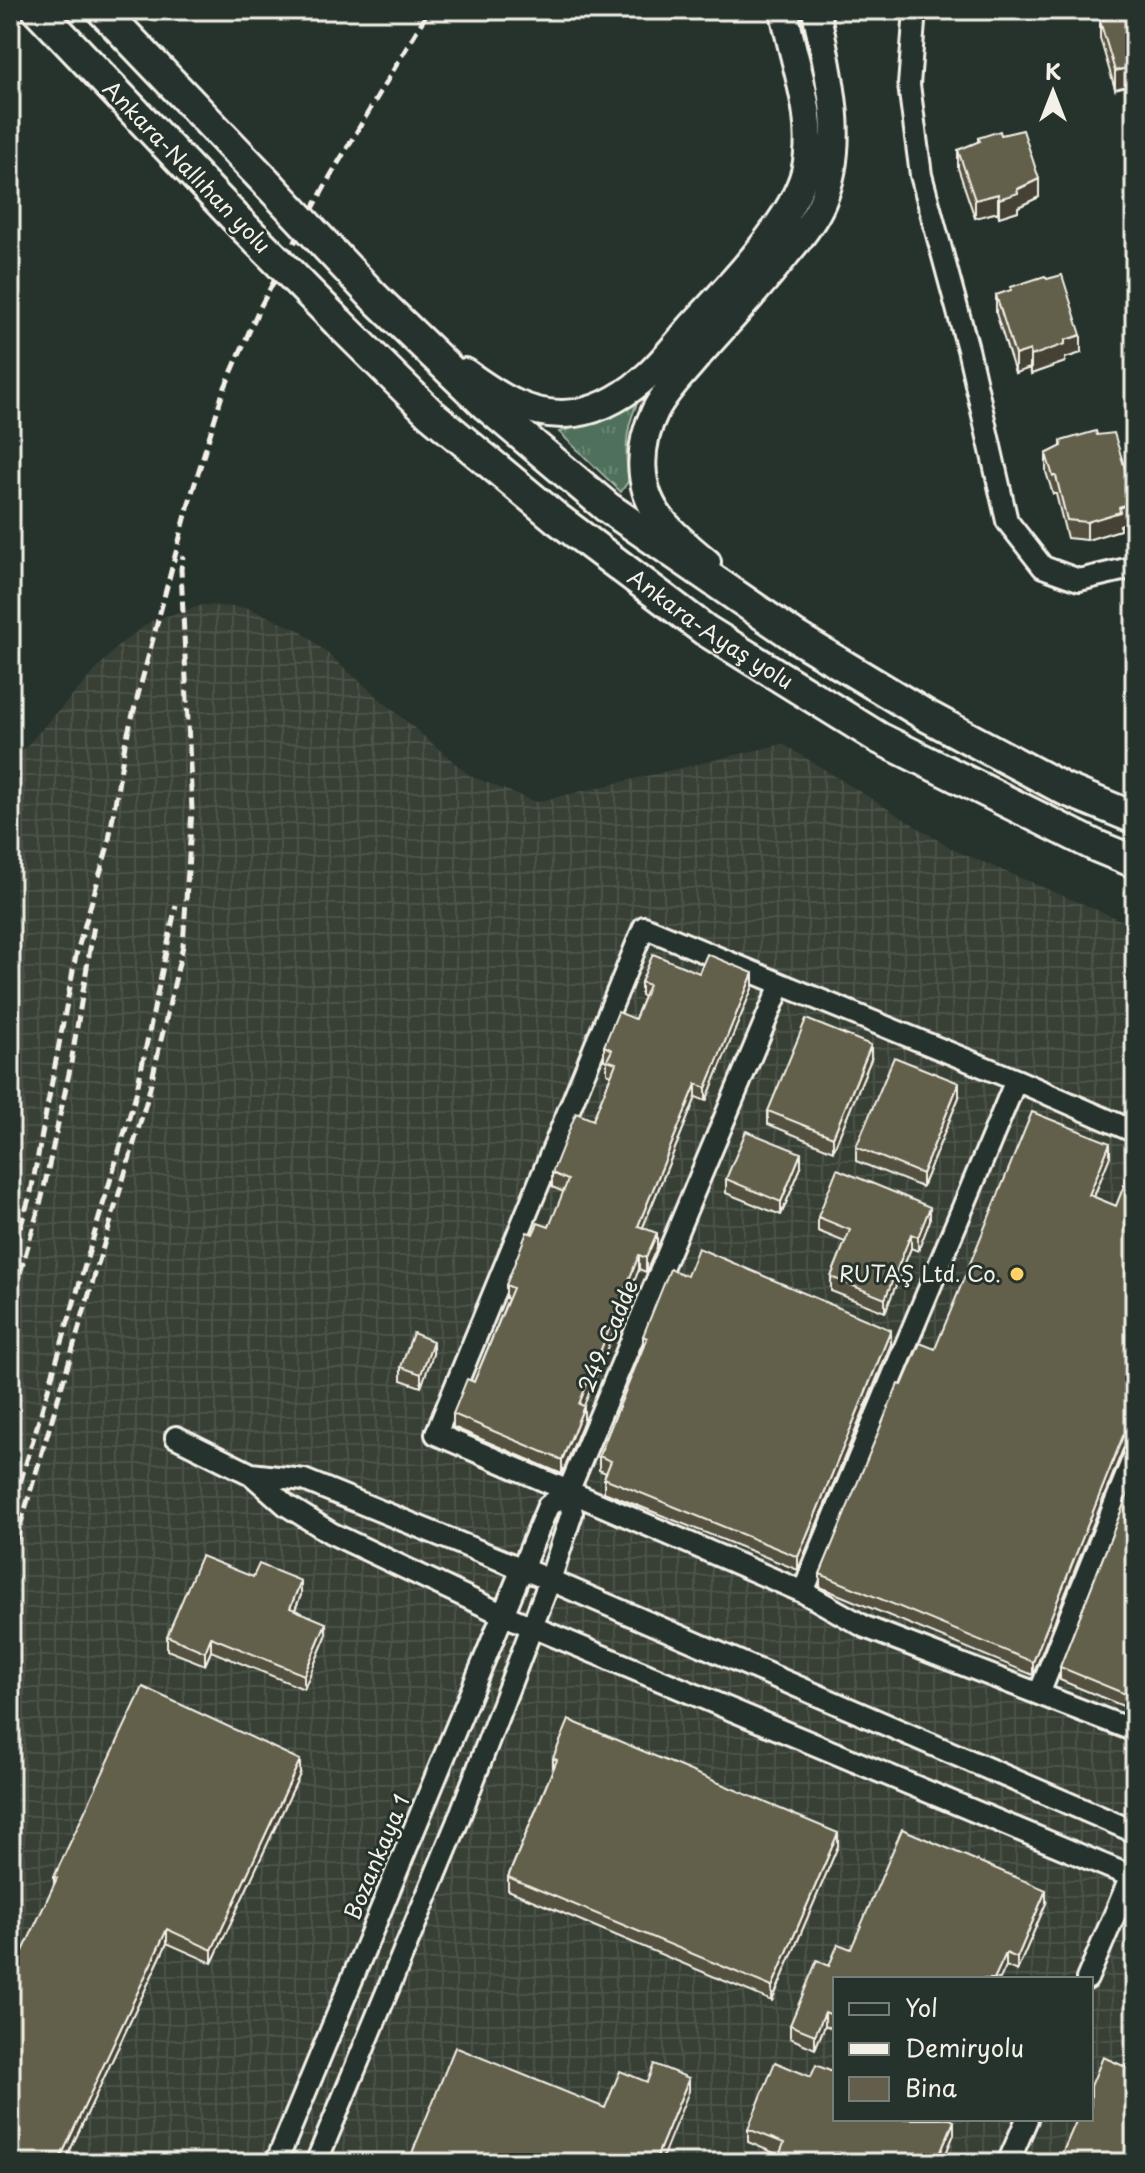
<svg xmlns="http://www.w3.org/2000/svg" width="1145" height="2173" font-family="'Playpen Sans',sans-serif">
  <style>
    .industrial { fill: url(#industrial-grid); fill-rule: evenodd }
    .grass { fill: url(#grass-tufts); stroke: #a2b1a2; stroke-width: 2 }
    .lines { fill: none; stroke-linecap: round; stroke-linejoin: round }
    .minor-casing { stroke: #f4f1e8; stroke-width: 26 }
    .major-casing { stroke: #f4f1e8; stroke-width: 32 }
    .highway-casing { stroke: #f4f1e8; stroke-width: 36 }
    .minor { stroke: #26332d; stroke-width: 20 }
    .major { stroke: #26332d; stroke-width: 26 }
    .highway { stroke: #26332d; stroke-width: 30 }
    .rail { stroke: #f4f1e8; stroke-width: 5; stroke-dasharray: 12 6; stroke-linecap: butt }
    .highway-bridge-casing { stroke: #f4f1e8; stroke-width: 36; stroke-linecap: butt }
    .highway-bridge { stroke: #26332d; stroke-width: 30 }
    .wall { fill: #545140; stroke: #f4f1e8; stroke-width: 2 }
    .shaded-wall { fill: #454234; stroke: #f4f1e8; stroke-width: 2 }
    .building { fill: #625e4b; stroke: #f4f1e8; stroke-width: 2 }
    .poi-dot { fill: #ffd166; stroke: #26332d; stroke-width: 3 }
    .labels { text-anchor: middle; stroke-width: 6; stroke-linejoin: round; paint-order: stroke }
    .street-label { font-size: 22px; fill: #f4f1e8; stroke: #26332d }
    .poi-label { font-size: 22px; fill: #f4f1e8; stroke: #26332d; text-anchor: end }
  </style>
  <defs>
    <pattern id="industrial-grid" width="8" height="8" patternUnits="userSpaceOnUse" patternTransform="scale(2)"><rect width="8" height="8" fill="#384036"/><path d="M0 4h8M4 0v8" fill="none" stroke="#4c5349"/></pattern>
    <pattern id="grass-tufts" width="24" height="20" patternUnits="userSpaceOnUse" patternTransform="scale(2)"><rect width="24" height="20" fill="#50715c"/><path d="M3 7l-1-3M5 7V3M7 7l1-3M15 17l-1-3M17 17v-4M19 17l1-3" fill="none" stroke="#6a8673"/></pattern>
  </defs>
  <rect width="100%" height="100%" fill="#26332d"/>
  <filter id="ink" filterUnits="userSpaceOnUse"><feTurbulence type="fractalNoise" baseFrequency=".0125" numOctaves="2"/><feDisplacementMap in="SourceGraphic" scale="16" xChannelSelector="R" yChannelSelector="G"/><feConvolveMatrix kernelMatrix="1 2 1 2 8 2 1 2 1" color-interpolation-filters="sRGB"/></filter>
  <g filter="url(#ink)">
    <!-- industrial -->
    <path class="industrial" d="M203,605L248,608L301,631L470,776L536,802L783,744L954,850L1135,926V2163H10V764L119,645L151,621ZM835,1979H1091V2119H835Z"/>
    <!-- grass -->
    <path class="grass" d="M640,398C626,423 624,452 629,480L621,492L559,432L586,424Z"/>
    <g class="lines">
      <!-- minor casing -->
      <g class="minor-casing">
        <path id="minor" d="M915,10L909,85L921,175L968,349L1007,521L1043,567L1079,580L1135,567
          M781,984L644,927L436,1434L803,1592L865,1627L1135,1731
          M176,1437L251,1474L286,1505L331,1533L504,1615L1135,1878
          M251,1474L304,1480L550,1580L1135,1832
          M568,1492L781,984L1016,1080L1135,1132
          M803,1592L1016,1080
          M1039,1694L1135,1454
          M1087,1979L1135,1867
          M276,2163L548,1506L568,1492
          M316,2163L457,1823L550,1580L572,1513L568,1492
          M1008,2163L1027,2119"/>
      </g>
      <!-- major casing -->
      <g class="major-casing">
        <path id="major" d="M465,372C498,396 532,419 575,413C602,410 630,392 649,374C664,360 677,343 690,328C725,290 792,222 805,172C818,118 793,63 784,10
          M707,562C691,549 675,536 662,520C636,489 638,445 655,411C665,391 682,375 696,358C727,323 759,289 788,252C801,237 814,221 822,202C848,141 828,72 816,10"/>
      </g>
      <!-- highway casing -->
      <g class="highway-casing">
        <g id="highway">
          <path d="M38,10L242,225"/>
          <path d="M102,10L270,186"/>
          <path d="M374,297L486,405L607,507L796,637L927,716L1064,789L1135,818"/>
          <path id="s1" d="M338,322L431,414L555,517L705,630L879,738L1096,846L1135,862"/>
        </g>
      </g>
      <!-- minor -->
      <use href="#minor" class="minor"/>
      <!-- major -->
      <use href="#major" class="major"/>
      <!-- highway -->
      <use href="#highway" class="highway"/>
      <!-- rail -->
      <path class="rail" d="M10,1262L31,1192L76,955L108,846L125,744L191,496L223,392L258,311L331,175L429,10
        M10,1308L42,1197L70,1069L94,925
        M10,1517L136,1094L176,905
        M10,1560L148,1096L183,946L192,810L181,569L183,556"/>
      <!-- highway-bridge casing -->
      <g class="highway-bridge-casing">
        <path id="highway-bridge" d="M270,186L374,297
          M242,225L338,322"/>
      </g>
      <!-- highway-bridge -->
      <use href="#highway-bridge" class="highway-bridge"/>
    </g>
    <!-- wall -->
    <path class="wall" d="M1120,10H1135L1115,89L1100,38V21L1120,12Z
      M1001,135L1039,197L1018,207V211L999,217L998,212L975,218L958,168V150L978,142V138Z
      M996,295L1081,353L1065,358V362L1031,374L1030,368L1015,373L996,313Z
      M1061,441L1135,519L1120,525V530L1087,540L1067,538L1056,494H1053L1046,472V454L1061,447Z
      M699,973L753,986L706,1101L696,1097L643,1227L657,1247L646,1272L639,1269L583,1406L584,1420L562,1474L453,1427V1414L474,1382L508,1299L506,1298V1285L533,1234L549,1227L564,1192L552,1187V1173L593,1120L611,1075L607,1073V1061L604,1060V1046L635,1019L644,997L641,995V982Z
      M871,1059L833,1151L768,1124V1111Z
      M959,1097L922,1187L856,1161V1147Z
      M1110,1156L1094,1197L1116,1206L1135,1158V1442L1128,1443L1123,1449L1033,1675L820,1587V1574L902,1385Z
      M801,1167L781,1215L726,1193V1179Z
      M818,1217L930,1220L918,1251L911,1248L885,1312L831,1291V1277L845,1242L818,1231Z
      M687,1276L891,1344L798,1570L604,1492V1478L606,1473L599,1470V1456L643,1349V1336Z
      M433,1354L421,1387L401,1380V1367Z
      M1135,1476V1711L1060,1680V1667Z
      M253,1577L301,1595L295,1610L326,1636L304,1689L211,1651L205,1665L167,1650V1636Z
      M553,1758L838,1846L772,2001L508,1890V1877L553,1769Z
      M300,1774L212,1963L167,1943L64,2163H10L54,1884V1877Z
      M1046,1903L1017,1971L1006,1966L835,1979V2030L825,2025L815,2049L790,2038V2025L829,1966L851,1949Z
      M811,2077L954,2134L942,2163H776L779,2155L748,2142V2129Z"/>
    <!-- shaded-wall -->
    <path class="shaded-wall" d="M1135,66V84L1115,89V71Z
      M1039,179V197L1018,207V211L999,217V199Z
      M998,194V212L975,218V200Z
      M1081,335V353L1065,358V362L1031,374V356L1065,340Z
      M1030,350V368L1015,373V355Z
      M1135,501V519L1120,525V530L1087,540V522Z
      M753,973V986L706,1101V1088Z
      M871,1045V1059L833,1151V1137Z
      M959,1083V1097L922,1187V1174Z
      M696,1084V1097L638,1239V1226Z
      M1110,1143V1156L1089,1208V1195Z
      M801,1153V1167L781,1215V1202Z
      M930,1207V1220L918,1251V1237Z
      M657,1233V1247L646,1272V1258Z
      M911,1234V1248L885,1312V1299Z
      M639,1255V1269L579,1418V1404Z
      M891,1330V1344L798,1570V1557Z
      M433,1341V1354L421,1387V1374Z
      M584,1406V1420L562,1474V1460Z
      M1128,1430V1443L1123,1449L1033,1675V1662L1123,1436Z
      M301,1581V1595L290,1621V1608Z
      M326,1623V1636L304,1689V1675Z
      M211,1637V1651L205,1665V1652Z
      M300,1760V1774L212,1963V1950Z
      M838,1833V1846L772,2001V1987Z
      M1046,1890V1903L1017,1971V1958Z
      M167,1929V1943L64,2163H58Z
      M1006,1953V1966L1000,1979H994Z
      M825,2012V2025L815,2049V2035Z
      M689,2078V2091L660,2163H654Z
      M954,2121V2134L942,2163H936Z"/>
    <!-- building -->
    <path class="building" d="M1121,10H1135V66L1115,71L1100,21L1121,11Z
      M1023,130L1039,179L1017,189L1018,193L999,199L998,194L975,200L958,150L980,141L978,138L1000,131L1001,135Z
      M1062,275L1081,335L1065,340V344L1031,356L1030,350L1015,355L996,295L1011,290V287L1045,276L1047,279Z
      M1096,431L1097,435L1114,433L1135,501L1119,507L1120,512L1087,522L1067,520L1056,476H1053L1046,454L1062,446L1061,441Z
      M653,954L699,973L707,954L753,973L706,1088L696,1084L638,1226L657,1233L646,1258L639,1255L579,1404L584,1406L562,1460L453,1414L467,1379L474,1382L513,1288L506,1285L527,1232L533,1234L538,1223L549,1227L568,1180L552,1173L576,1113L593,1120L616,1063L607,1060L612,1050L604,1046L618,1012L635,1019L649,985L641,982Z
      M806,1019L871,1045L833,1137L768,1111Z
      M894,1057L959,1083L922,1174L856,1147Z
      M1032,1112L1110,1143L1089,1195L1116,1206L1135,1158V1429L1128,1430L1123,1436L1033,1662L820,1574L898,1384L902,1385L920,1343L935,1349Z
      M746,1131L801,1153L781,1202L726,1179Z
      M837,1169L930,1207L918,1237L911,1234L885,1299L831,1277L850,1230L818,1217Z
      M698,1248L891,1330L798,1557L604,1478L611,1461L599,1456L647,1338L643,1336L670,1269L687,1276Z
      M413,1333L433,1341L421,1374L401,1367Z
      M1135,1476V1698L1060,1667Z
      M201,1556L253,1577L259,1564L301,1581L290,1608L326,1623L304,1675L211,1637L205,1652L167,1636Z
      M143,1687L300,1760L212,1950L167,1929L58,2163H10V1979L57,1878L54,1877Z
      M569,1720L838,1833L772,1987L508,1877L557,1760L553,1758Z
      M902,1829L1046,1890L1017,1958L1006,1953L994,1979H835V2016L825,2012L815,2035L790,2025L817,1960L829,1966L838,1944L851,1949Z
      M455,2047L605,2108L620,2071L647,2082L654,2064L689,2078L654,2163H408Z
      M1103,2057L1135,2071V2163H1058L1077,2119H1091V2086Z
      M775,2062L811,2077L816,2065L835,2073V2119H950L954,2121L936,2163H776L784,2143L748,2129Z"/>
  </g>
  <!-- markers -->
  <circle class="poi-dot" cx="1017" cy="1274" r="8"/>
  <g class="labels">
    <!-- street labels -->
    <g class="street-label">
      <text transform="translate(187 167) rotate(46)" y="8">Ankara-Nallıhan yolu</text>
      <text dy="8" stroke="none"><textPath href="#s1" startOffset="484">Ankara-Ayaş yolu</textPath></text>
      <text transform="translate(608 1336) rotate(-67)" y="8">249. Cadde</text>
      <text transform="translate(377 1857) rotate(-67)" y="8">Bozankaya 1</text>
    </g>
    <!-- poi labels -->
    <g class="poi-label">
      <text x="1001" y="1282">RUTAŞ Ltd. Co.</text>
    </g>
  </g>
  <!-- margin -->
  <rect width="1145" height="2173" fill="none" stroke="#26332d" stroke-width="40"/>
  <rect x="20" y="20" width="1105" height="2133" fill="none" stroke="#f4f1e8" stroke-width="3" filter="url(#ink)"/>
  <!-- legend -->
  <rect x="833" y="1977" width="260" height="144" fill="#26332d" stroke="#787f78" stroke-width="2"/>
  <rect x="849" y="2003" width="40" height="12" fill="#26332d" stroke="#787f78" stroke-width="2"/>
  <text x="905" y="2017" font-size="24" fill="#f4f1e8">Yol</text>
  <rect x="849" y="2043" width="40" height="12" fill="#f4f1e8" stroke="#787f78" stroke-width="2"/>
  <text x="905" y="2057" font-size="24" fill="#f4f1e8">Demiryolu</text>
  <rect x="849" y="2077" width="40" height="24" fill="#625e4b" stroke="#787f78" stroke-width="2"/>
  <text x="905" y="2097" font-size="24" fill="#f4f1e8">Bina</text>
  <!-- north arrow -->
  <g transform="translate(1053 92)" stroke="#26332d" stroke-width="6" paint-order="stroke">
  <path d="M0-6L14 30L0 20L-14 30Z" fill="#f4f1e8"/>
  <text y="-12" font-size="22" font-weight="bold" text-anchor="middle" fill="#f4f1e8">K</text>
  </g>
</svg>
